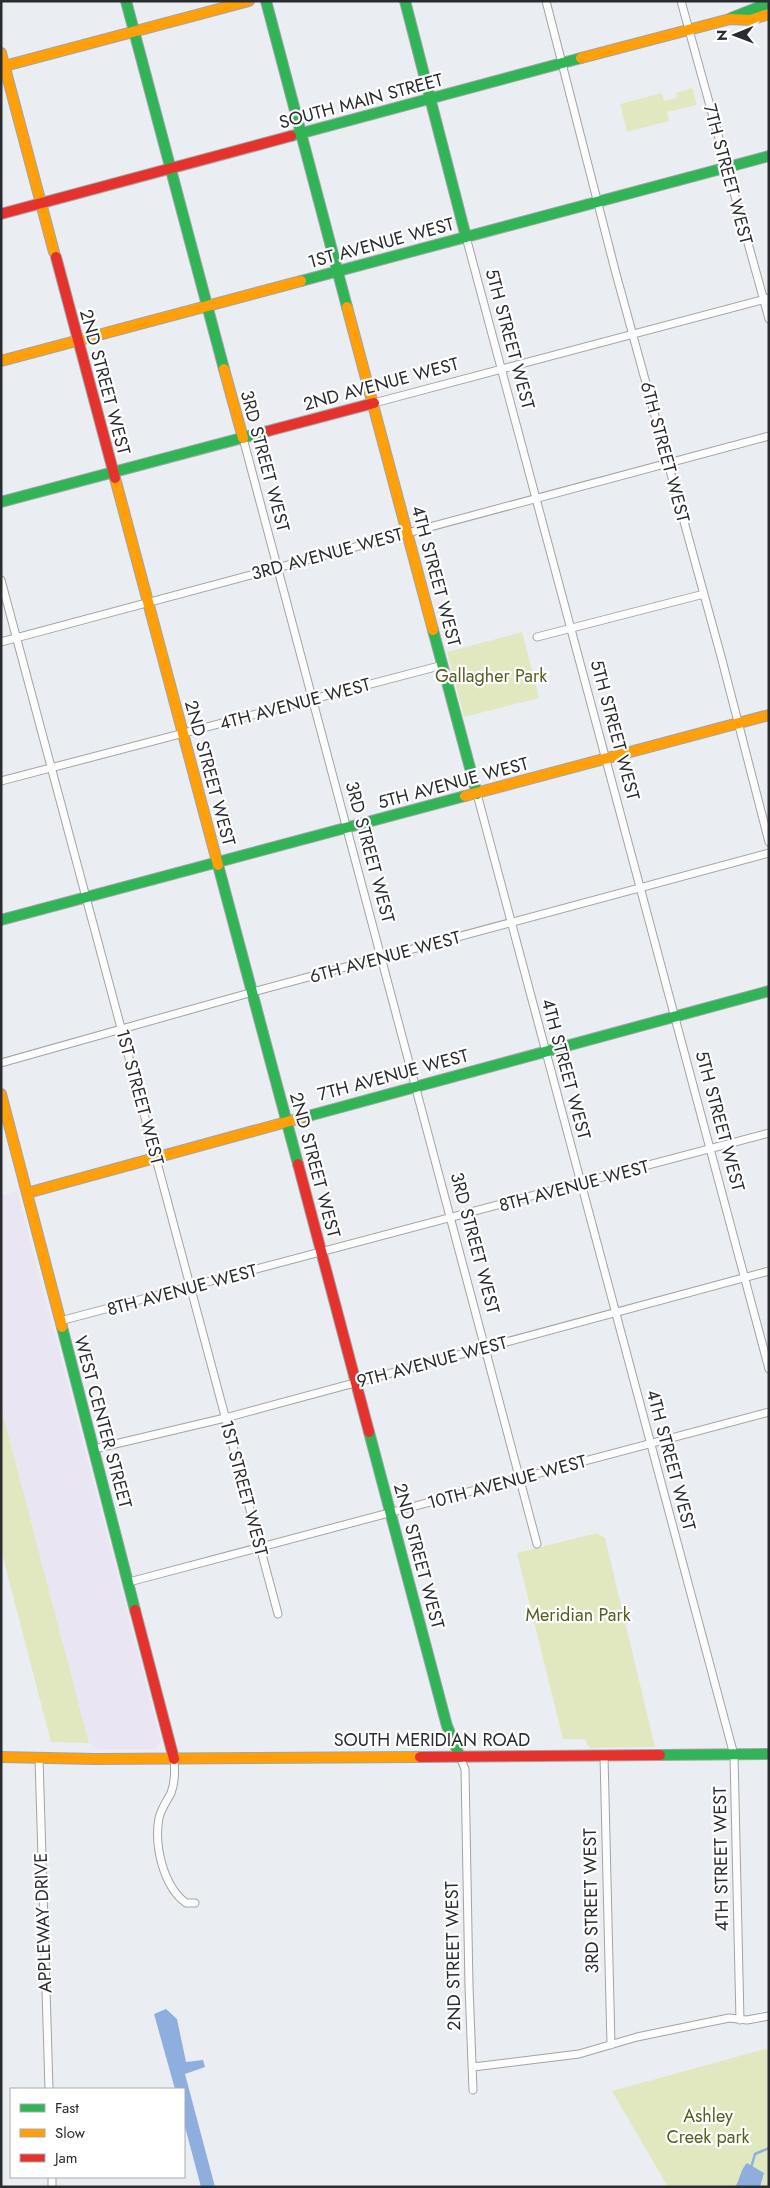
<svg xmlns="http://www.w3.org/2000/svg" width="770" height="2188" font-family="Jost,sans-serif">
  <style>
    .industrial { fill: #e9e5f2 }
    .green { fill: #e1e8bf }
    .water { fill: #8eaedd }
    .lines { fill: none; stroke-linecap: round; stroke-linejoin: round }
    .stream { stroke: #8eaedd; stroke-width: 2.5 }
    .street-casing { stroke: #a1a4a7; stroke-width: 9 }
    .fast-casing { stroke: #a1a4a7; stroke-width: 12 }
    .slow-casing { stroke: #a1a4a7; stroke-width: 12 }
    .jam-casing { stroke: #a1a4a7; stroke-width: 12 }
    .street { stroke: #fcfcfd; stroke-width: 7 }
    .fast { stroke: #30b455; stroke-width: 10 }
    .slow { stroke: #ff9f0a; stroke-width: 10 }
    .jam { stroke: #e5322d; stroke-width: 10 }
    .labels { text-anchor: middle; stroke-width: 4.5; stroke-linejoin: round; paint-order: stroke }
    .street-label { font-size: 18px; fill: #2a2c30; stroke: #fff }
    .park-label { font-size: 18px; fill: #575d1f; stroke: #fff }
  </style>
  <rect width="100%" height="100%" fill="#eaeef2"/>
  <!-- industrial -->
  <path class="industrial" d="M17,1191L161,1741L155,1749H99L89,1742L1,1407V1196Z"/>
  <!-- green -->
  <path class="green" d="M692,88L697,105L667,112L669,121L627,132L620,104L662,93L664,101L677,98L676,93Z
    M522,632L539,698L464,717L447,652Z
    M1,1407L89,1743L51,1742L1,1550Z
    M597,1533L605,1538L655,1747L590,1748L584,1739H563L517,1553Z
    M769,2048V2187H668L612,2091Z"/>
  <!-- water -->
  <path class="water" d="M166,2009L177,2019L186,2062L203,2060L205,2067L185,2074L215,2187H201L184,2123V2089H175L154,2014Z
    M747,2163L764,2173L760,2187H735C741,2178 740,2170 747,2163Z"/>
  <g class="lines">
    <!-- stream -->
    <path class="stream" d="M751,2168L755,2154L769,2148"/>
    <!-- street casing -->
    <g class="street-casing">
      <path id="street" d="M546,1L615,270L722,660L769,842
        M681,1L769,319
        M466,237L769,1369
        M374,403L769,298
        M243,438L537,1544
        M1,580L278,1614
        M537,637L704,594
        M1,642L769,436
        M1,781L443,665
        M477,794L734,1755L740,2020
        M1,1063L253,992L769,853
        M60,1321L769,1133
        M94,1449L225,1418L769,1271
        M129,1582L769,1412
        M604,1756L611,2045
        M460,1757L465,1769L469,1986L473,2090
        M39,1758L49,2089
        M174,1759C175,1770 175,1783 171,1793C167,1801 161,1809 159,1818C154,1845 163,1886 186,1903H195
        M473,2067L579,2054L637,2037L729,2018L747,2020L769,2016
        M52,2177V2187"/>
    </g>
    <!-- fast casing -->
    <g class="fast-casing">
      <path id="fast" d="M126,1L224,369
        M266,1L347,307
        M405,1L466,237
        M731,18L769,3
        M291,136L581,58
        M301,281L769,156
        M1,502L268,431
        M433,630L477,794
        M218,865L298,1164
        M1,920L465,796
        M301,1118L769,991
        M62,1327L135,1610
        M369,1432L447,1726L460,1757
        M660,1755L769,1754"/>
    </g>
    <!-- slow casing -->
    <g class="slow-casing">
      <path id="slow" d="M1,53L54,252
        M581,58L730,19L750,20L769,14
        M1,67L249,1
        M347,307L433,630
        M1,361L301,281
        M224,369L243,438
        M115,478L218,865
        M465,796L769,715
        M1,1094L62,1327
        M27,1193L301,1118
        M1,1757L95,1759L420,1757"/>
    </g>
    <!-- jam casing -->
    <g class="jam-casing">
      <path id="jam" d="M1,214L291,136
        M56,257L115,478
        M268,431L374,403
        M298,1164L369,1432
        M135,1610L174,1759
        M420,1757L660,1755"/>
    </g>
    <!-- street -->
    <use href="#street" class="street"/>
    <!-- fast -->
    <use href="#fast" class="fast"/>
    <!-- slow -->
    <use href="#slow" class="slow"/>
    <!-- jam -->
    <use href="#jam" class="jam"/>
  </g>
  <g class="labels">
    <!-- street labels -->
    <g class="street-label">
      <text transform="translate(361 101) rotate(-15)" y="6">SOUTH MAIN STREET</text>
      <text transform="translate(728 174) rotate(75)" y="6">7TH STREET WEST</text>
      <text transform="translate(381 243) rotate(-15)" y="6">1ST AVENUE WEST</text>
      <text transform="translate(510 339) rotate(75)" y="6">5TH STREET WEST</text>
      <text transform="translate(105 382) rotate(75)" y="6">2ND STREET WEST</text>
      <text transform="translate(381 384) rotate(-15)" y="6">2ND AVENUE WEST</text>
      <text transform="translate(665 452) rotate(75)" y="6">6TH STREET WEST</text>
      <text transform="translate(265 461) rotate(75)" y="6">3RD STREET WEST</text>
      <text transform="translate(327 554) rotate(-15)" y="6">3RD AVENUE WEST</text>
      <text transform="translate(436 576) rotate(75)" y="6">4TH STREET WEST</text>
      <text transform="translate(295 704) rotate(-15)" y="6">4TH AVENUE WEST</text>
      <text transform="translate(615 730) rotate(75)" y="6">5TH STREET WEST</text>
      <text transform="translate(210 773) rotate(75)" y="6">2ND STREET WEST</text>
      <text transform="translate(453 783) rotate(-15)" y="6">5TH AVENUE WEST</text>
      <text transform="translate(370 852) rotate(75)" y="6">3RD STREET WEST</text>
      <text transform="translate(385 957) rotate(-15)" y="6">6TH AVENUE WEST</text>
      <text transform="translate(566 1069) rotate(75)" y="6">4TH STREET WEST</text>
      <text transform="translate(393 1075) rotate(-15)" y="6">7TH AVENUE WEST</text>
      <text transform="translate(140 1097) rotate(75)" y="6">1ST STREET WEST</text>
      <text transform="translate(720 1121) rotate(75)" y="6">5TH STREET WEST</text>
      <text transform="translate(315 1165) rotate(75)" y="6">2ND STREET WEST</text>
      <text transform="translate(574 1186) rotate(-15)" y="6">8TH AVENUE WEST</text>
      <text transform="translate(475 1243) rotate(75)" y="6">3RD STREET WEST</text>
      <text transform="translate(182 1290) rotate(-15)" y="6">8TH AVENUE WEST</text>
      <text transform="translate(432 1362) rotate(-15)" y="6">9TH AVENUE WEST</text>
      <text transform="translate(103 1422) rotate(75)" y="6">WEST CENTER STREET</text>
      <text transform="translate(671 1460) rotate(75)" y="6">4TH STREET WEST</text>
      <text transform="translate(507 1482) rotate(-15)" y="6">10TH AVENUE WEST</text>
      <text transform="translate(244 1488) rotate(75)" y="6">1ST STREET WEST</text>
      <text transform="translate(419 1556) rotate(75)" y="6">2ND STREET WEST</text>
      <text x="432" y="1746">SOUTH MERIDIAN ROAD</text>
      <text transform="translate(721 1859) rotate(-91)" y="6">4TH STREET WEST</text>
      <text transform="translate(591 1901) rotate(-91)" y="6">3RD STREET WEST</text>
      <text transform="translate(43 1923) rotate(-92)" y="6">APPLEWAY DRIVE</text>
      <text transform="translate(453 1956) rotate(-91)" y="6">2ND STREET WEST</text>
    </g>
    <!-- park labels -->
    <g class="park-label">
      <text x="491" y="682">Gallagher Park</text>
      <text x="578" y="1621">Meridian Park</text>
      <text x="708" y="2122">Ashley<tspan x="708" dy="21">Creek park</tspan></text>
    </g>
  </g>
  <!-- border -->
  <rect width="770" height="2188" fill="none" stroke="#2a2c30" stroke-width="5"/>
  <!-- legend -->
  <rect x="10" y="2088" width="175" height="90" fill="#ffffff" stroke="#aaabac"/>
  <rect x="20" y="2104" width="25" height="8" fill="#30b455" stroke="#aaabac"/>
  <text x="55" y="2113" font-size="15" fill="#2a2c30">Fast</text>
  <rect x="20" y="2129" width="25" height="8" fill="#ff9f0a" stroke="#aaabac"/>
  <text x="55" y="2138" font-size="15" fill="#2a2c30">Slow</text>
  <rect x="20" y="2154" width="25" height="8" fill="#e5322d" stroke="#aaabac"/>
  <text x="55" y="2163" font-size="15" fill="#2a2c30">Jam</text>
  <!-- north arrow -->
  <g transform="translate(735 35) rotate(269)" stroke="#ffffff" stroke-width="4" paint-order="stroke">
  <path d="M0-4L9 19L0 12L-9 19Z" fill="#2a2c30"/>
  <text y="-8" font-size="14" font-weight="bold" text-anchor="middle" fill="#2a2c30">N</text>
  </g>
</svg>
